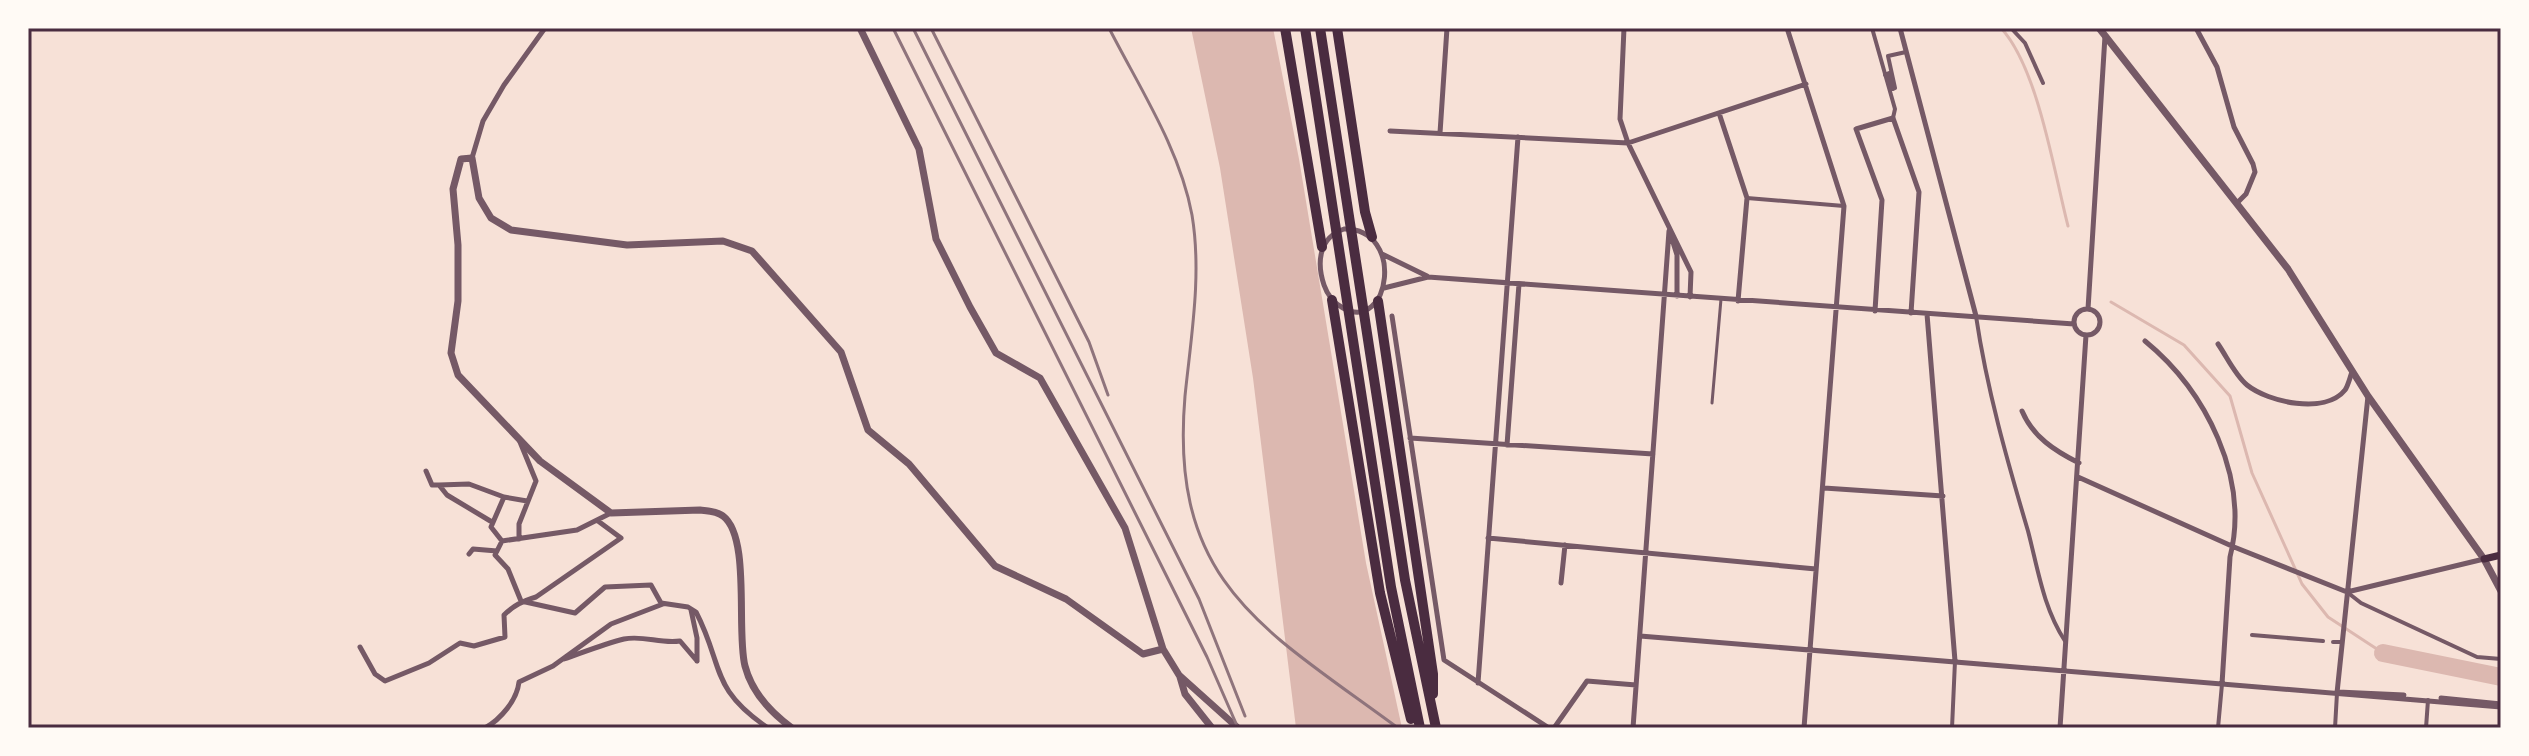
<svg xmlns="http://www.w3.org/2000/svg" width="2529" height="756" font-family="'IBM Plex Sans',sans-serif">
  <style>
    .water { fill: #dcb8b0 }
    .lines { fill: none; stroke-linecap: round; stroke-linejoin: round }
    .stream { stroke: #dcb8b0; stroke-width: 3 }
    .river { stroke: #dcb8b0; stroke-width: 18 }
    .service { stroke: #755966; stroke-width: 3 }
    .pedestrian { stroke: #755966; stroke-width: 4 }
    .minor { stroke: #755966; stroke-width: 5 }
    .tertiary { stroke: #755966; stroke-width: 7 }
    .secondary { stroke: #4a2c40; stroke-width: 7 }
    .motorway { stroke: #4a2c40; stroke-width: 10 }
    .rail { stroke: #8f747c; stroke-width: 3 }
    .neatline { fill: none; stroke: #4a2c40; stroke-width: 3 }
  </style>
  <rect width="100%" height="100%" fill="#f7e1d7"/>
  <!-- water -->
  <path class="water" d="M1191,28H1273L1299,159L1366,563L1402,728H1296L1253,378L1220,168Z"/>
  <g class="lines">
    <!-- stream -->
    <path class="stream" d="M2001,28C2038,68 2054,172 2068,226
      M2111,302L2184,345L2230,396L2252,473L2302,584L2328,617L2383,653"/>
    <!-- river -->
    <path class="river" d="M2383,653L2501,677"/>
    <!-- service -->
    <path class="service" d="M1712,403L1721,299"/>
    <!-- pedestrian -->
    <path class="pedestrian" d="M1872,28L1895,109L1893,118
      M2011,28L2025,43L2043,83
      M1885,75L1889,73L1893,89L1895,88L1888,56L1906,52
      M1747,198L1844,206
      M1976,316C1987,390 2007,460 2028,531C2038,569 2043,607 2065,641
      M2347,592L2361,603L2477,657L2501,659
      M2252,635L2323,641
      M2333,642H2342
      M1952,728L1955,661
      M2218,728L2222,684
      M2335,728L2337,693
      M2426,728L2428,700"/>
    <!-- minor -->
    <path class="minor" d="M1624,28L1620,119L1628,143L1691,272L1690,297
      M1787,28L1844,206L1804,728
      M1900,28L1976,316
      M2196,28L2217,67L2234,127L2253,164L2255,172L2246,194L2237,203
      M1719,113L1747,198L1738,301
      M1390,131L1628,143L1806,84
      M1440,133L1447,28
      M472,158L483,121L504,85L545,28
      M1344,229C1406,228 1390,334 1343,308C1334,303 1327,294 1324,285C1316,261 1320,237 1344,229Z
      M1672,239L1677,255V296
      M1382,254L1427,276
      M1384,288L1428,277L2074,324
      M2088,309L2105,36
      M2074 322a13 13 0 1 1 26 0a13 13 0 1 1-26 0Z
      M1875,311L1882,200L1856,129L1893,118L1919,192L1911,313
      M1927,314L1955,661
      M1392,316L1444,660L1549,728
      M2145,341C2206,391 2250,478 2230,557L2222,684
      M2218,344C2227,357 2235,375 2247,385C2268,402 2325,415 2345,390C2348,386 2350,377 2352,372
      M2022,411C2033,437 2055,451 2079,463
      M1410,438L1653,454
      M1507,445L1519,284
      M426,471L432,485H439
      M2078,477L2234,547L2347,592L2484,559
      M1824,488L1943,496
      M611,513L577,530L502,541L495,555L508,569L521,601L575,613L605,587L651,585L661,603L688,607L696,612C724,666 709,688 768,728
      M492,522L447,495L439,485L469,484L504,497
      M1488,538L1816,569
      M519,539V524L536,481L520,442
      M502,541L491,527L504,497L527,501
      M469,554L473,549L497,551
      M1561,583L1565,545
      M691,610L697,638V661
      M1640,636L2501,707
      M360,647L375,674L385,681L429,663L460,643L474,646L505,637L504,615C514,605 523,601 536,597L621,538L598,521
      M564,659C584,652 604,644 624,639C644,635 660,644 680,641L697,661
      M1478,683L1518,137
      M2338,692L2404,695
      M2337,693L2368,396
      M2441,698L2501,704
      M485,728C501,719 517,700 519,682L553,666L611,624L663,604
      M1554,728L1587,681L1636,685
      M1633,728L1669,231
      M2060,728L2086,335"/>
    <!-- tertiary -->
    <path class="tertiary" d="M860,28L919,149L936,239L970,307L996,353L1040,378L1125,528L1163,649L1179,675L1238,728
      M2099,28L2288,269L2368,396L2484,559L2501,591
      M1180,677L1185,694L1212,728
      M792,728C770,712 752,693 745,666C736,632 751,537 723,516C717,511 708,511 700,510L611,513L540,461L458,375L451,353L458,301V245L453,189L461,159L472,158L479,198L491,218L511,230L627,245L723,241L752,251L841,352L868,430L909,464L995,566L1066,599L1143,654L1163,649"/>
    <!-- secondary -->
    <path class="secondary" d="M2484,559L2501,555"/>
    <!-- motorway -->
    <path class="motorway" d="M1285,28L1322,247
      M1305,28L1391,587L1420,728
      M1320,28L1405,580L1436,728
      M1337,28L1365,212L1372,237
      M1332,300L1380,593L1411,719
      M1378,301L1433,674V694"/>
    <!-- rail -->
    <path class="rail" d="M893,28L1207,657L1238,728
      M913,28L1199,599L1245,716
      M931,28L1089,342L1108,395
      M1109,28C1139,87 1180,149 1192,215C1202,275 1191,337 1185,396C1169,584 1264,629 1398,728"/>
  </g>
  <!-- border -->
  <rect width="2529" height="756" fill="none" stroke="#fffaf5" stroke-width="60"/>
  <rect x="30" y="30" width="2469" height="696" class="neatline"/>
</svg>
